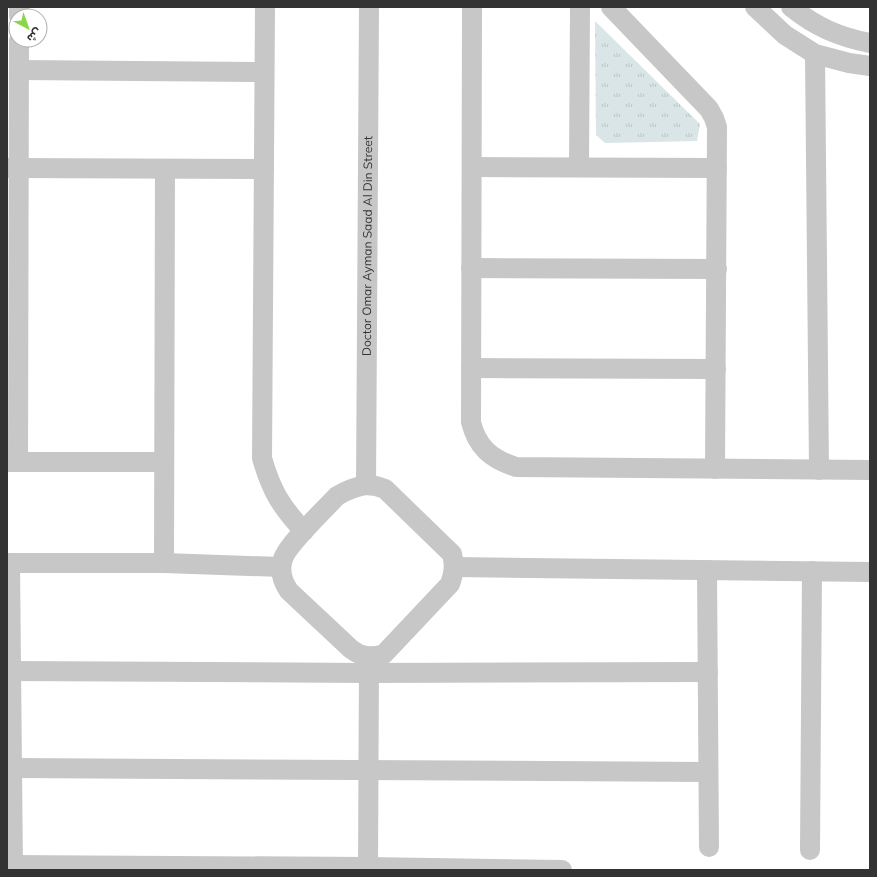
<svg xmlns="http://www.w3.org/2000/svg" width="877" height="877" font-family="Mulish,'Noto Sans Arabic',sans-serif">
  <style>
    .grass { fill: url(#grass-tufts) }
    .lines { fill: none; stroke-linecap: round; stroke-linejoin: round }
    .minor { stroke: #c7c7c7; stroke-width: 20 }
    .labels { text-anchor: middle; stroke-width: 4; stroke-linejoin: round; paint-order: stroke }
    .street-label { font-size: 12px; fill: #333; stroke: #fff }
  </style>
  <defs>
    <pattern id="grass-tufts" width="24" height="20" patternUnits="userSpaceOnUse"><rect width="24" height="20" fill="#d9e5e6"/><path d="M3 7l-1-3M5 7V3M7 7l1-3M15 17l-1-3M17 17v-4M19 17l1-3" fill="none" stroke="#bbc5c6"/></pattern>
  </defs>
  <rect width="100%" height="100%" fill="#fff"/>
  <!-- grass -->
  <path class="grass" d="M595,21L700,124L697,141L605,143L596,135Z"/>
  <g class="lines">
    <!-- minor -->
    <g class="minor">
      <path d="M265,7L262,458C271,490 281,507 304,531"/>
      <path d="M472,7L471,422C477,447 491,459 516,467L870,470"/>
      <path d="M611,7L709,109L714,118L717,127L715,469"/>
      <path d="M755,7L785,35L815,54L849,63L870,66"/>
      <path d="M791,7C816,27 839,37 870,43"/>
      <path d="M19,16V7"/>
      <path d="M815,54L819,470"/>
      <path d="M19,70L264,72"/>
      <path d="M472,167L717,168"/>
      <path d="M579,167L580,7"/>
      <path d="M7,168L264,169"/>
      <path d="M471,268L717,269"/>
      <path d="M471,368L716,369"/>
      <path d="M7,462H164"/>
      <path d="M18,462L19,40"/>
      <path d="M366,485L376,486L385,489L452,554C455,565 454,573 450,584L384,654C371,658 361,657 351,649L289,591C282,581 279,571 283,559C287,545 325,509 337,496C347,490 354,487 366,485Z"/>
      <path id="s1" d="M366,485L369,7"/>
      <path d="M7,563H164L281,567"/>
      <path d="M10,563L13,870"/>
      <path d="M164,563L165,169"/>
      <path d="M454,567L870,572"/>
      <path d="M707,570L709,847"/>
      <path d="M11,671L369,673L708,672"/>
      <path d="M12,768L708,772"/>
      <path d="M810,850L812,571"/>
      <path d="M7,865L368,867L562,870"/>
      <path d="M368,870L369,661"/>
    </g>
  </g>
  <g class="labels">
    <!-- street labels -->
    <g class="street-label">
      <text dy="4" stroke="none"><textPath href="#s1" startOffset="239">Doctor Omar Ayman Saad Al Din Street</textPath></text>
    </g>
  </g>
  <!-- border -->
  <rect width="877" height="877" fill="none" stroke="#333333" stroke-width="16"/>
  <!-- north arrow -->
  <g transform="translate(28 28) rotate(139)"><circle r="19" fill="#ffffff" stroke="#adadad"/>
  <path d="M0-3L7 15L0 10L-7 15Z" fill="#8bd549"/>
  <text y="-6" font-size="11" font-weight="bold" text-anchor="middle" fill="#333333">ش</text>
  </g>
</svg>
